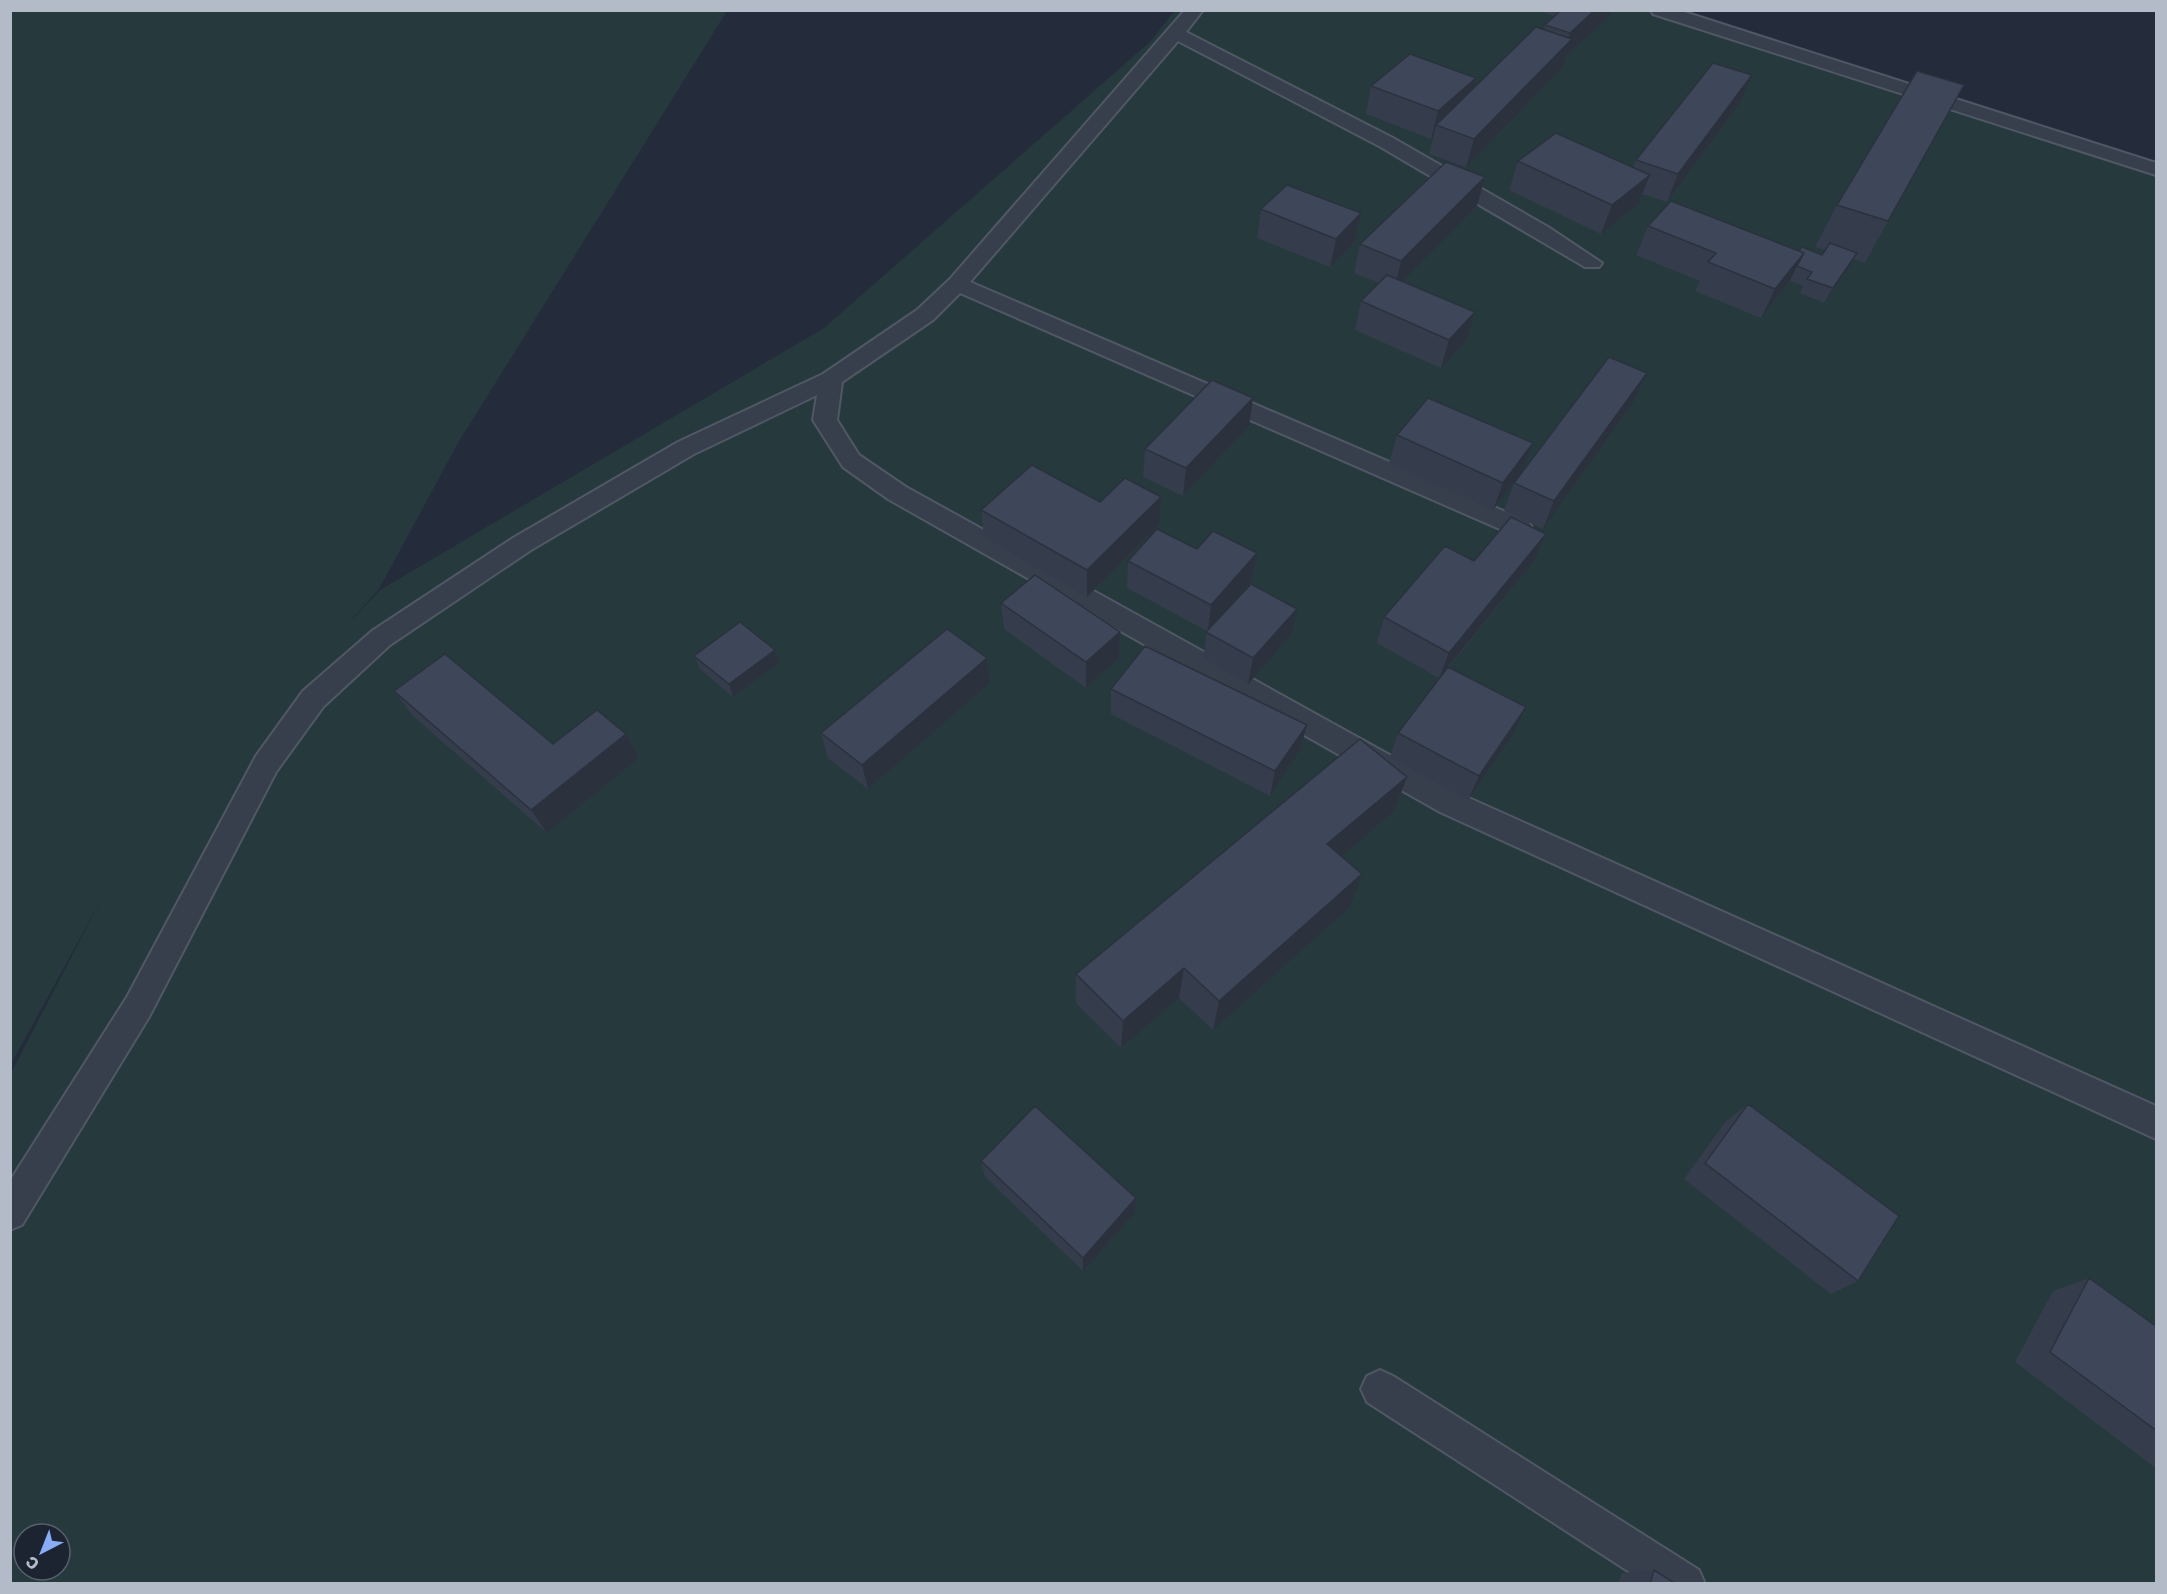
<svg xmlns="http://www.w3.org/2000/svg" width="2167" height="1594" font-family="Rubik,sans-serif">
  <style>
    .green { fill: #26393d; fill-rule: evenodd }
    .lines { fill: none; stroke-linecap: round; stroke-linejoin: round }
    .service-casing { stroke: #505765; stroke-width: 4 }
    .service { fill: #373f4d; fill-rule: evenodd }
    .wall { fill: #353d4d }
    .shaded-wall { fill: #2b323e }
    .building { fill: #3e4759; stroke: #2b323e; stroke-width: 1.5 }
  </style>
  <rect width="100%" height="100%" fill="#242c3c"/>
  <!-- green -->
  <path class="green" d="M11,11H727L458,443L379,589L345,627L380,590L824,328L1151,41L1174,11H1650L2156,172V1583H11V1073L101,900L11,1064ZM24,1534H60V1570H24Z"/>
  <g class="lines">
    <!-- service casing -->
    <g class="service-casing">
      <path id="service" d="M1185,10H1203L1186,32L1393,138L1548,227L1602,263L1599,267H1585L1379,146L1178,41L970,282L1529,522L1532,528L1529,534L1520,537L1511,534L960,293L933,320L842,382L837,420L859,455L906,487L1460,794L2156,1106V1139L1440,812L888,499L843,467L813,420L817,395L694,454L531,550L390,645L323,707L276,772L149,1017L22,1225L10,1230V1181L127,997L256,756L303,691L372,631L513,538L678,442L823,374L917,310L950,279Z
        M1651,10H1678L2156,163V175L1653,14Z
        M1380,1370L1393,1376L1699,1570L1705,1584H1648L1367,1402L1361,1389L1367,1376Z"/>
    </g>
    <!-- service -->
    <use href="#service" class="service"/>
  </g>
  <!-- wall -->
  <path class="wall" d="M1537,10H1611L1609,16L1566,57L1563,67L1466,167L1429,154L1433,138L1431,139L1366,114L1371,86L1473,89L1544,30L1545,25L1554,16Z
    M1740,103L1667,202L1642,194L1638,204L1601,234L1509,190L1518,161L1633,168L1636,160Z
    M1837,205L1888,221L1865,263L1854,259L1849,268L1824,303L1800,293L1803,286L1790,281L1761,318L1695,291L1700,281L1636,255L1648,226L1822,255L1825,250L1815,247Z
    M1477,206L1402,281L1475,312L1466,341L1441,368L1355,330L1361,301L1379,283L1354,273L1360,244Z
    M1261,209L1361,213L1355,242L1330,267L1257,238Z
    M1647,373L1634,401L1543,529L1504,511L1514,483Z
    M1249,426L1183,496L1143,477L1145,449Z
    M1397,435L1522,471L1493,510L1389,463Z
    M981,510L1159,525L1087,597L984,537Z
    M1546,534L1534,561L1449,667L1514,733L1468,800L1390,757L1398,733L1439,678L1377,643L1384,617L1474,561Z
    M1197,549L1257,553L1252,580L1221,616L1297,609L1291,635L1248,684L1203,658L1207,631L1127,588L1128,561Z
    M1001,603L1120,632L1119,658L1086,688L1004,629Z
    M775,650L779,663L733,697L700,669L694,656Z
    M987,658L990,683L868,789L828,758L821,733Z
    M1111,689L1307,725L1300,750L1270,796L1111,714Z
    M394,691L553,744L626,734L639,758L547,833L413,716Z
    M1407,777L1394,811L1341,857L1350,907L1213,1030L1179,998L1121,1048L1076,1003V974Z
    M1748,1104L1858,1281L1831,1294L1684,1179L1726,1121Z
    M981,1161L1136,1198L1135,1213L1083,1271L985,1177Z
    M2089,1278L2157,1327V1469L2015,1362L2053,1291Z
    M1654,1570L1676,1584H1618L1622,1573Z"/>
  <!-- shaded-wall -->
  <path class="shaded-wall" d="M1595,10H1611L1609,16L1566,57L1563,67L1466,167L1474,139L1567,44L1570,33Z
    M1752,75L1740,103L1667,202L1678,174Z
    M1476,78L1469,106L1436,125L1433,138L1431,139L1438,111Z
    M1650,175L1638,204L1601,234L1612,205Z
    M1485,177L1477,206L1394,290L1401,261Z
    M1361,213L1355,242L1330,267L1336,239Z
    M1804,253L1789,282L1761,318L1775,289Z
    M1857,253L1849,268L1824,303L1833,288Z
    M1475,312L1466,341L1441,368L1449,340Z
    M1647,373L1634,401L1543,529L1554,501Z
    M1253,398L1249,426L1183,496L1186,468Z
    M1533,443L1522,471L1493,510L1503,483Z
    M1161,497L1159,525L1087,597V570Z
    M1546,534L1534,561L1439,678L1449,653Z
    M1257,553L1252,580L1208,631L1211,605Z
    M1297,609L1291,635L1248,684L1253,658Z
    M1120,632L1119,658L1086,688V662Z
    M775,650L779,663L733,697L729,684Z
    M987,658L990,683L868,789L862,765Z
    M1526,707L1514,733L1468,800L1479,776Z
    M1307,725L1300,750L1270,796L1275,771Z
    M626,734L639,758L547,833L531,810Z
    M1407,777L1394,811L1317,878L1327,844Z
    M1362,874L1350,907L1213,1030L1219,1001Z
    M1184,968L1179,998L1121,1048L1123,1021Z
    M1136,1198L1135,1213L1083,1271V1258Z"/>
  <!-- building -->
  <path class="building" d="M1561,10H1595L1570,33L1545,25Z
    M1536,27L1572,39L1474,139L1436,125Z
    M1410,54L1476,78L1438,111L1371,86Z
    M1713,63L1752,75L1678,174L1636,160Z
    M1917,71L1964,85L1888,221L1837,205Z
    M1556,133L1650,175L1612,205L1518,161Z
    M1446,162L1485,177L1401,261L1360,244Z
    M1287,185L1361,213L1336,239L1261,209Z
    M1671,201L1804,253L1775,289L1708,262L1716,253L1648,226Z
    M1830,243L1857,253L1833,288L1807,279L1812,272L1797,266L1804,253L1799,251L1802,247L1822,255Z
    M1387,275L1475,312L1449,340L1361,301Z
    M1609,357L1647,373L1554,501L1514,483Z
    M1212,380L1253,398L1186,468L1145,449Z
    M1428,398L1533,443L1503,483L1397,435Z
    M1032,465L1100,502L1125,478L1161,497L1087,570L981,510Z
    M1511,517L1546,534L1449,653L1384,617L1445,546L1474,561Z
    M1157,529L1197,549L1213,531L1257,553L1211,605L1128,561Z
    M1035,575L1120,632L1086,662L1001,603Z
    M1251,584L1297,609L1253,658L1206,632Z
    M740,622L775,650L729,684L694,656Z
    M947,629L987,658L862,765L821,733Z
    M1145,646L1307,725L1275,771L1111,689Z
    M445,654L553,744L597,710L626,734L531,810L394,691Z
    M1448,667L1526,707L1479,776L1398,733Z
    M1360,739L1407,777L1327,844L1362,874L1219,1001L1184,968L1123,1021L1076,974Z
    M1748,1104L1899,1216L1858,1281L1705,1163Z
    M1035,1106L1136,1198L1083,1258L981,1161Z
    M2089,1278L2157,1327V1431L2050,1352Z
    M1654,1570L1676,1584H1650Z"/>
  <!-- border -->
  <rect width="2167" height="1594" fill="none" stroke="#b3bac8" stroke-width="24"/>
  <!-- north arrow -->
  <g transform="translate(42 1552) rotate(222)"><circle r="28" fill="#1d2431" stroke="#59606d" stroke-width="1.5"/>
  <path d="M0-4.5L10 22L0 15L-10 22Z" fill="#89acf7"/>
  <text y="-9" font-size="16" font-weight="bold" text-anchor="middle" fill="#b3bac8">С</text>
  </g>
</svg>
